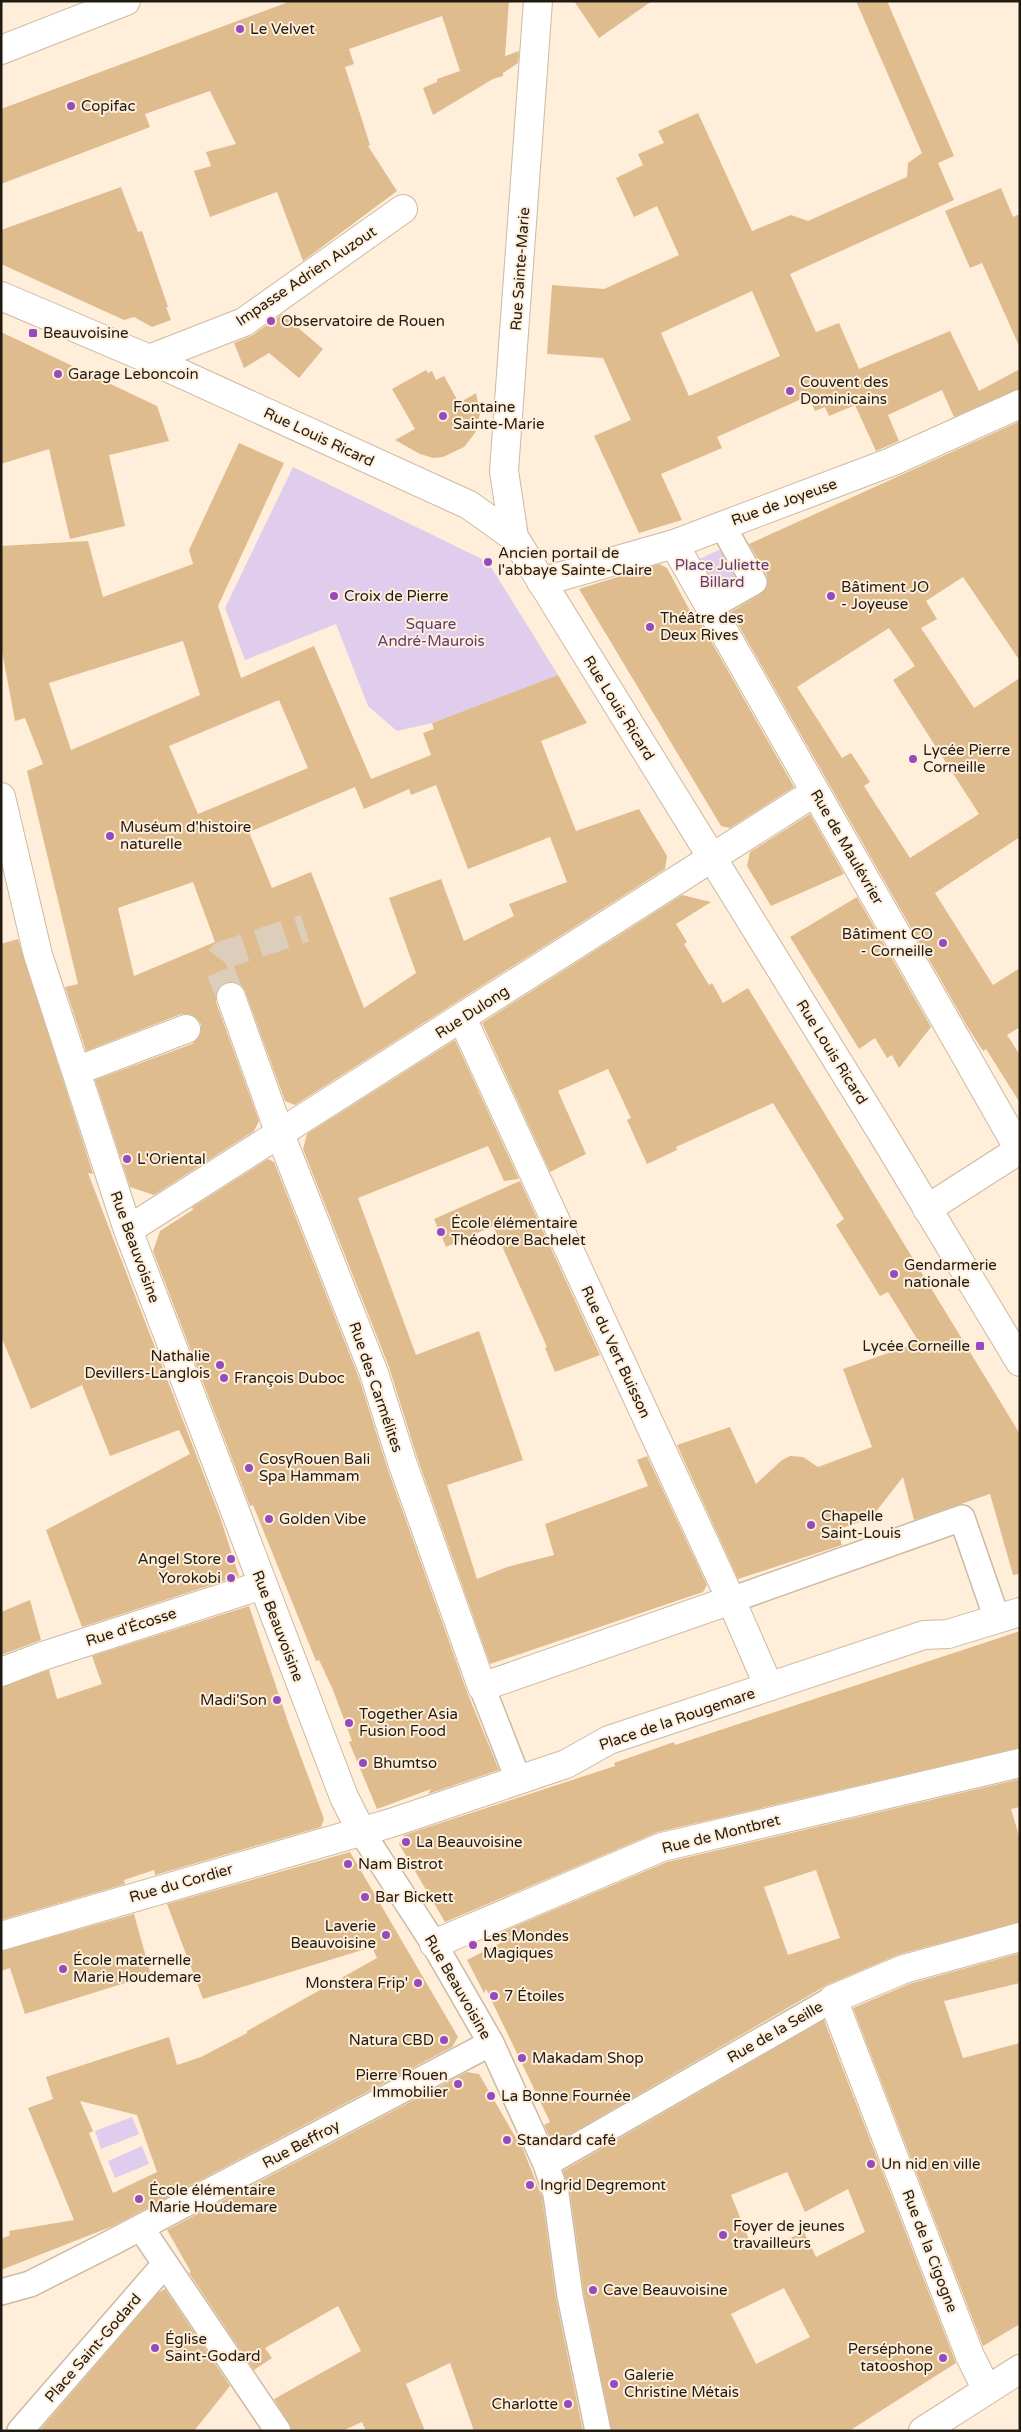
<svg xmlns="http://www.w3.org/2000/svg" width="1021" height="2432" font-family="'Varela Round',sans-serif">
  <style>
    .green { fill: #e0cded }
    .building { fill: #dfbc8e; fill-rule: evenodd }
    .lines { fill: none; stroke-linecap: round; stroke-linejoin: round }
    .minor-tunnel { stroke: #ddcebc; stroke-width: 28; stroke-dasharray: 28 14; stroke-linecap: butt }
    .pedestrian-casing { stroke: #cdbaa2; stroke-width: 28 }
    .minor-casing { stroke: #cdbaa2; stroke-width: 30 }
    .tertiary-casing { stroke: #cdbaa2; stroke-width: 30 }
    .primary-casing { stroke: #cdbaa2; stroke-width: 30 }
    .pedestrian { stroke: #fff; stroke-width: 25 }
    .minor { stroke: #fff; stroke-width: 28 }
    .tertiary { stroke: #fff; stroke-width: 28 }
    .primary { stroke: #fff; stroke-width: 28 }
    .poi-dot { fill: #954bbd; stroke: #feeeda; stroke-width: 2 }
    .labels { text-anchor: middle; stroke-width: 4; stroke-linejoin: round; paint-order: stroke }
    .poi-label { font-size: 15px; fill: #211a11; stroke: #feeeda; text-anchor: start }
    .street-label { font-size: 15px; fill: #211a11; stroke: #feeeda }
    .park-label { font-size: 15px; fill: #5f3a75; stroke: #feeeda }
  </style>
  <rect width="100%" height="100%" fill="#feeeda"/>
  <!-- green -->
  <path class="green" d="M293,467L488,562L558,675L432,723L397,731L368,706L336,624L245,660L225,608Z
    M732,544L754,582L710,607L686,565Z
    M132,2117L139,2134L101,2149L95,2131Z
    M142,2146L149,2164L115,2178L108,2161Z"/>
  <!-- building -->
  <path class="building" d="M291,1H509L505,56L519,51L518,63L503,73V76L493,79L433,115L423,88L437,82V79L460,71L442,16L349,49L354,64L345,67L370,145L368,146L397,191L303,261L277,192L210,217L194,171L211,166L206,152L236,144L210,91L145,114L150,127L1,184V109Z
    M574,1H652L599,38Z
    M856,1H887L954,156L938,163L954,200L790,274L816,332L839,323L859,369L950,331L979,391L1020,369V389L954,417L942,390L888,415L899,441L876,451L855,405L829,416L825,407L815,411L808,396L717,437L722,448L661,474L682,520L639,533L594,436L631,420L603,358L547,354L552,285L604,289L679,255L657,206L634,217L616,178L643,165L638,154L664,143L658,131L698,113L752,231L791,215L808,221L907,177L908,163L922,153ZM752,291L780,356L689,396L661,333Z
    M121,187L138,232L142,231L168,307H166L171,320L152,327L134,317L124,320L1,264V230Z
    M1001,188L1013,217L1020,214V348L982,263L970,268L945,211Z
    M282,314L323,349L299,378L269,353L244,368L234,343L253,335Z
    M1,332L157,406L169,441L109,455L125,526L70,539L49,449L1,464Z
    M426,370L428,373L432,371L436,380L444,376L459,403L476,393L480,414L475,433L464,447L443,457L433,458L420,454L395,440L415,429L392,389Z
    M1020,421V661L963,577L926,601L937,619L921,628L974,708L1020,678V837L935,893L993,985L1020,968V1027L1007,1035L1020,1055V1103L986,1049L983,1051L967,1026L731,612L761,594L768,583L767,575L749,544ZM889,628L915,666L893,680L979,814L910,858L864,786L870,782L851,753L842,758L797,687Z
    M239,443L284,463L218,606L241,678L314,646L371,779L431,755L423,733L434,729L432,723L558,675L587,723L541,741L576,831L639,809L667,856L665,869L295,1105L285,1101L245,991L241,985L234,982L225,983L219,987L216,994V1002L259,1121L254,1131L154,1195L130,1187L95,1080L192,1044L198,1038L201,1032V1024L195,1017L189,1014H181L86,1051L65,987L78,984L27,771L43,764L25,718L15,721L1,646V546L88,541L103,597L193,564L189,550ZM183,641L200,695L71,750L49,683ZM279,700L308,768L198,814L169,746ZM436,785L468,869L550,837L567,882L509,904L514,916L464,941L441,879L389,898L416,973L364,1008L311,872L272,888L249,832L355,787L364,809L409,789L411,795ZM193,882L215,942L134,976L118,908Z
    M659,564L667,568L696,622L699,620L794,787L730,828L721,826L579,589Z
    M810,814L844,874L771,906L747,866L750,852Z
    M682,895L711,902L676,924L687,942L684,944L709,985L712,983L723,1003L748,988L1020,1434V1574L1013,1575L990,1494L914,1520L903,1477L871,1518L837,1530L842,1545L738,1579L677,1445L730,1427L756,1484L782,1460L790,1456L803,1457L818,1467L872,1447L843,1369L919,1342L888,1292L880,1296L836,1225L844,1219L773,1103L676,1147L677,1150L647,1164L627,1120L631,1118L608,1069L558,1091L586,1154L550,1172L482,1023Z
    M857,897L931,1027L899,1068L892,1055L887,1058L875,1038L859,1049L790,937Z
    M18,939L93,1174L88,1173L220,1517L239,1576L82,1627L46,1530L190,1454L179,1430L110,1456L82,1385L31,1409L1,1336V944Z
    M455,1040L519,1179L504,1181L488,1146L358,1198L416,1355L479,1331L523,1460L447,1485L477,1579L507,1567L554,1555L545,1524L648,1486L637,1460L647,1456L707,1585L703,1592L490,1664L417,1457L389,1367L303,1149L307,1134Z
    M268,1159L274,1162L359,1378L387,1467L467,1692L499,1770L428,1794L431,1789L377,1809L349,1742L352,1741L333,1690L319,1660L316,1661L253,1505L250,1506L153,1251L160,1231L194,1209L191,1208Z
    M520,1181L600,1355L555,1372L545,1348L547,1347L493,1226L446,1247L434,1219Z
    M30,1600L41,1640L1,1655V1612Z
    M249,1606L288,1722L324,1819L321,1827L155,1875L154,1870L124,1880L125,1884L1,1920V1687L49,1670L57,1699L102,1684L92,1656Z
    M1020,1631V1748L658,1832L445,1922L399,1844L404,1835L615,1766L614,1763L674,1742L675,1745Z
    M1020,1779V1807L1011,1809L1020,1839V1922L900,1954L827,1985L553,2144L544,2125L550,2122L486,1989L484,1993L467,1960L512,1937L497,1934L667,1862ZM816,1870L840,1938L788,1955L764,1887Z
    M350,1852L458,2037L452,2047L113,2226L1,2270V2239L10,2235L9,2231L74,2220L28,2108L53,2099L46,2077L169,2037L177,2065L201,2057L247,2033V2031L377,1958L372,1947L203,1999L167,1904ZM80,2101L137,2115L157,2172L113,2193L89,2133L93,2131Z
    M134,1914L151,1975L25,2014L10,1968L1,1971V1951Z
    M1020,1953V1983L944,2001L963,2058L1020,2043V2324L983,2346L853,2008L909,1984Z
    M824,2020L956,2363L849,2431H612L584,2294L570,2192L563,2171ZM787,2172L805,2212L848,2189L865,2232L816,2257L804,2232L765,2249L760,2238L750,2242L731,2195ZM784,2288L810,2337L756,2364L731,2314Z
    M467,2072L479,2074L517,2140L519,2139L542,2197L556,2299L583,2431H474L450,2363L406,2384L425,2431H366L362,2422L342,2431H293L274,2399L361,2351L338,2306L265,2348L272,2358L254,2370L189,2273L191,2272L167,2230Z
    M165,2289L230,2386L194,2431H39L158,2293Z"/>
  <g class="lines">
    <!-- minor-tunnel -->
    <path class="minor-tunnel" d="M231,997L217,963L223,955L305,928"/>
    <!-- pedestrian casing -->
    <g class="pedestrian-casing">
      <path id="pedestrian" d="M710,607L754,582L722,525
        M731,1600L962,1518L997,1619
        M482,1687L518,1779
        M361,1831L434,1944L491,2043L546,2164L556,2194L570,2296L598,2431
        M546,2164L833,1999
        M141,2228L278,2431
        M1,2292L30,2284L113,2242L491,2043
        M20,2431L165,2264"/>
    </g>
    <!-- minor casing -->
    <g class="minor-casing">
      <path id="minor" d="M149,359L244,322L403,209
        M674,544L1020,1151
        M541,582L674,544L891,462L1020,404
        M1,797L38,955L128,1230L344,1797L361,1831
        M231,997L280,1134L374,1373L402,1462L482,1687L731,1600
        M462,1018L731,1600L769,1687
        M76,1071L186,1029
        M927,1209L1019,1150
        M128,1230L815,792
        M1,1672L43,1656L262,1585
        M1,1936L391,1823L566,1764L609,1740L924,1635L948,1634L1020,1612
        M434,1944L662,1847L1020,1763
        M987,2390L970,2356L833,1999L904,1969L1020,1937"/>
    </g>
    <!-- tertiary casing -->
    <g class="tertiary-casing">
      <path id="tertiary" d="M1,296L149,359L469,505L514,537L882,1133L1020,1362
        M514,537L504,471L538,1
        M923,2431L1020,2369"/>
    </g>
    <!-- primary casing -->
    <g class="primary-casing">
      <path id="primary" d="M1,50L126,1"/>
    </g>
    <!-- pedestrian -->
    <use href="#pedestrian" class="pedestrian"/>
    <!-- minor -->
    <use href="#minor" class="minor"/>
    <!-- tertiary -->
    <use href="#tertiary" class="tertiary"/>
    <!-- primary -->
    <use href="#primary" class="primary"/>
  </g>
  <!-- markers -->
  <g class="poi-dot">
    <circle cx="240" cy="29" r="5"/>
    <circle cx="71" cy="106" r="5"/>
    <circle cx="271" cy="321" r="5"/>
    <rect x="28" y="328" width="10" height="10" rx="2.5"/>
    <circle cx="58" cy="374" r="5"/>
    <circle cx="790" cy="391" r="5"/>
    <circle cx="443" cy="416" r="5"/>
    <circle cx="488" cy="562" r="5"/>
    <circle cx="334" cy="596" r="5"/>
    <circle cx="831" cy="596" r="5"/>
    <circle cx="650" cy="627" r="5"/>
    <circle cx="913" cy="759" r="5"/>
    <circle cx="110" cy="836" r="5"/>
    <circle cx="943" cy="943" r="5"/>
    <circle cx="127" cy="1159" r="5"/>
    <circle cx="441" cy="1232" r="5"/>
    <circle cx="894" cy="1274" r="5"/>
    <rect x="975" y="1341" width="10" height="10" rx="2.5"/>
    <circle cx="220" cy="1365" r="5"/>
    <circle cx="224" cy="1378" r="5"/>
    <circle cx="249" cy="1468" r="5"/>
    <circle cx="269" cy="1519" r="5"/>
    <circle cx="811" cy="1525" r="5"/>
    <circle cx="231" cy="1559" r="5"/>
    <circle cx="231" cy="1578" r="5"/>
    <circle cx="277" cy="1700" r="5"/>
    <circle cx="349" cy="1723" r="5"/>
    <circle cx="363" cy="1763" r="5"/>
    <circle cx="406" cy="1842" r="5"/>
    <circle cx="348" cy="1864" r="5"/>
    <circle cx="365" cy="1897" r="5"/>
    <circle cx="386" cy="1935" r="5"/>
    <circle cx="473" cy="1945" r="5"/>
    <circle cx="63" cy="1969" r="5"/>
    <circle cx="418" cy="1983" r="5"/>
    <circle cx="494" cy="1996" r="5"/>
    <circle cx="444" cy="2040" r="5"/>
    <circle cx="522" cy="2058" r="5"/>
    <circle cx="458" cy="2084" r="5"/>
    <circle cx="491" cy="2096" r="5"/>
    <circle cx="507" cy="2140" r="5"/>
    <circle cx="871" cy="2164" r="5"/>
    <circle cx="530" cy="2185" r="5"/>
    <circle cx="139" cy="2199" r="5"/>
    <circle cx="723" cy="2235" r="5"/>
    <circle cx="593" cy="2290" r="5"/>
    <circle cx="155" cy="2348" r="5"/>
    <circle cx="943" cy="2358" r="5"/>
    <circle cx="614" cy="2384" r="5"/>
    <circle cx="568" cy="2404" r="5"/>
  </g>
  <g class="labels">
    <!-- poi labels -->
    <g class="poi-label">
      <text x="250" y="34">Le Velvet</text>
      <text x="81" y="111">Copifac</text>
      <text x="281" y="326">Observatoire de Rouen</text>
      <text x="43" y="338">Beauvoisine</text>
      <text x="68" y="379">Garage Leboncoin</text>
      <text x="800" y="387">Couvent des<tspan x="800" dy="17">Dominicains</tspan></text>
      <text x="453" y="412">Fontaine<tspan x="453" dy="17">Sainte-Marie</tspan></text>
      <text x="498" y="558">Ancien portail de<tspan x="498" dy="17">l'abbaye Sainte-Claire</tspan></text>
      <text x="841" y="592">Bâtiment JO<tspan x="841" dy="17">- Joyeuse</tspan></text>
      <text x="344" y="601">Croix de Pierre</text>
      <text x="660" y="623">Théâtre des<tspan x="660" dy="17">Deux Rives</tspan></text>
      <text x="923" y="755">Lycée Pierre<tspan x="923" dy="17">Corneille</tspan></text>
      <text x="120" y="832">Muséum d'histoire<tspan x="120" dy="17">naturelle</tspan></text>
      <text x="933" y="939" text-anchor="end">Bâtiment CO<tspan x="933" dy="17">- Corneille</tspan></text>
      <text x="137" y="1164">L'Oriental</text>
      <text x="451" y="1228">École élémentaire<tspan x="451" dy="17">Théodore Bachelet</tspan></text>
      <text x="904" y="1270">Gendarmerie<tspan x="904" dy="17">nationale</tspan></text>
      <text x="970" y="1351" text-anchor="end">Lycée Corneille</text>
      <text x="210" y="1361" text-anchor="end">Nathalie<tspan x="210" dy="17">Devillers-Langlois</tspan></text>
      <text x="234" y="1383">François Duboc</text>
      <text x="259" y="1464">CosyRouen Bali<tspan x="259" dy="17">Spa Hammam</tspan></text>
      <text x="821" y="1521">Chapelle<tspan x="821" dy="17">Saint-Louis</tspan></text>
      <text x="279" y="1524">Golden Vibe</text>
      <text x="221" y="1564" text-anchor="end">Angel Store</text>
      <text x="221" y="1583" text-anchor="end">Yorokobi</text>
      <text x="267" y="1705" text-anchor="end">Madi'Son</text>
      <text x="359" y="1719">Together Asia<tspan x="359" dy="17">Fusion Food</tspan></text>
      <text x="373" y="1768">Bhumtso</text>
      <text x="416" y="1847">La Beauvoisine</text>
      <text x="358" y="1869">Nam Bistrot</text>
      <text x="375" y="1902">Bar Bickett</text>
      <text x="376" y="1931" text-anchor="end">Laverie<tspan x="376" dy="17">Beauvoisine</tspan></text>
      <text x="483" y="1941">Les Mondes<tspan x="483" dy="17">Magiques</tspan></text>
      <text x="73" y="1965">École maternelle<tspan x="73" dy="17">Marie Houdemare</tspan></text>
      <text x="408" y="1988" text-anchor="end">Monstera Frip'</text>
      <text x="504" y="2001">7 Étoiles</text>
      <text x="434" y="2045" text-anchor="end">Natura CBD</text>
      <text x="532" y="2063">Makadam Shop</text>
      <text x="448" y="2080" text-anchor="end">Pierre Rouen<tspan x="448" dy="17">Immobilier</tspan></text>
      <text x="501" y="2101">La Bonne Fournée</text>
      <text x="517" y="2145">Standard café</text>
      <text x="881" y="2169">Un nid en ville</text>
      <text x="540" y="2190">Ingrid Degremont</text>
      <text x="149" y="2195">École élémentaire<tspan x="149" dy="17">Marie Houdemare</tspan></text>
      <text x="733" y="2231">Foyer de jeunes<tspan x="733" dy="17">travailleurs</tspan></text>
      <text x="603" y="2295">Cave Beauvoisine</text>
      <text x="165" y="2344">Église<tspan x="165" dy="17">Saint-Godard</tspan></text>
      <text x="933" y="2354" text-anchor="end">Perséphone<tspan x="933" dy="17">tatooshop</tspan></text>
      <text x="624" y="2380">Galerie<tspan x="624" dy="17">Christine Métais</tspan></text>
      <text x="558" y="2409" text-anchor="end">Charlotte</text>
    </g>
    <!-- street labels -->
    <g class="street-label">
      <text transform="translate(520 269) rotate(-86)" y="5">Rue Sainte-Marie</text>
      <text transform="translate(306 276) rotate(-34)" y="5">Impasse Adrien Auzout</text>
      <text transform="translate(319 437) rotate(25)" y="5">Rue Louis Ricard</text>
      <text transform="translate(784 502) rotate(-20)" y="5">Rue de Joyeuse</text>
      <text transform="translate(619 708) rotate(58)" y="5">Rue Louis Ricard</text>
      <text transform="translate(847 847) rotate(60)" y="5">Rue de Maulévrier</text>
      <text transform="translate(472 1012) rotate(-33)" y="5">Rue Dulong</text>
      <text transform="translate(832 1052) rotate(58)" y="5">Rue Louis Ricard</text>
      <text transform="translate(135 1247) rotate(70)" y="5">Rue Beauvoisine</text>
      <text transform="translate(616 1352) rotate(65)" y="5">Rue du Vert Buisson</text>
      <text transform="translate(376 1387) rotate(71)" y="5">Rue des Carmélites</text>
      <text transform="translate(278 1626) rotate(69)" y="5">Rue Beauvoisine</text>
      <text transform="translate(131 1627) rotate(-18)" y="5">Rue d'Écosse</text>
      <text transform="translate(677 1719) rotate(-19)" y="5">Place de la Rougemare</text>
      <text transform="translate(721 1834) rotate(-14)" y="5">Rue de Montbret</text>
      <text transform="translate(181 1883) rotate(-16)" y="5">Rue du Cordier</text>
      <text transform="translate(458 1987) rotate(60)" y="5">Rue Beauvoisine</text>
      <text transform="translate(775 2032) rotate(-30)" y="5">Rue de la Seille</text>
      <text transform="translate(301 2144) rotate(-28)" y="5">Rue Beffroy</text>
      <text transform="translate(930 2251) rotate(69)" y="5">Rue de la Cigogne</text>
      <text transform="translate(93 2348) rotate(-49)" y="5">Place Saint-Godard</text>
    </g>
    <!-- park labels -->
    <g class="park-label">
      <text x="722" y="570">Place Juliette<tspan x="722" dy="17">Billard</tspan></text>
      <text x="431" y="629">Square<tspan x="431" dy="17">André-Maurois</tspan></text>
    </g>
  </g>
  <!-- border -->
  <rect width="1021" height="2432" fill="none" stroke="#211a11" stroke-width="5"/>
</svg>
